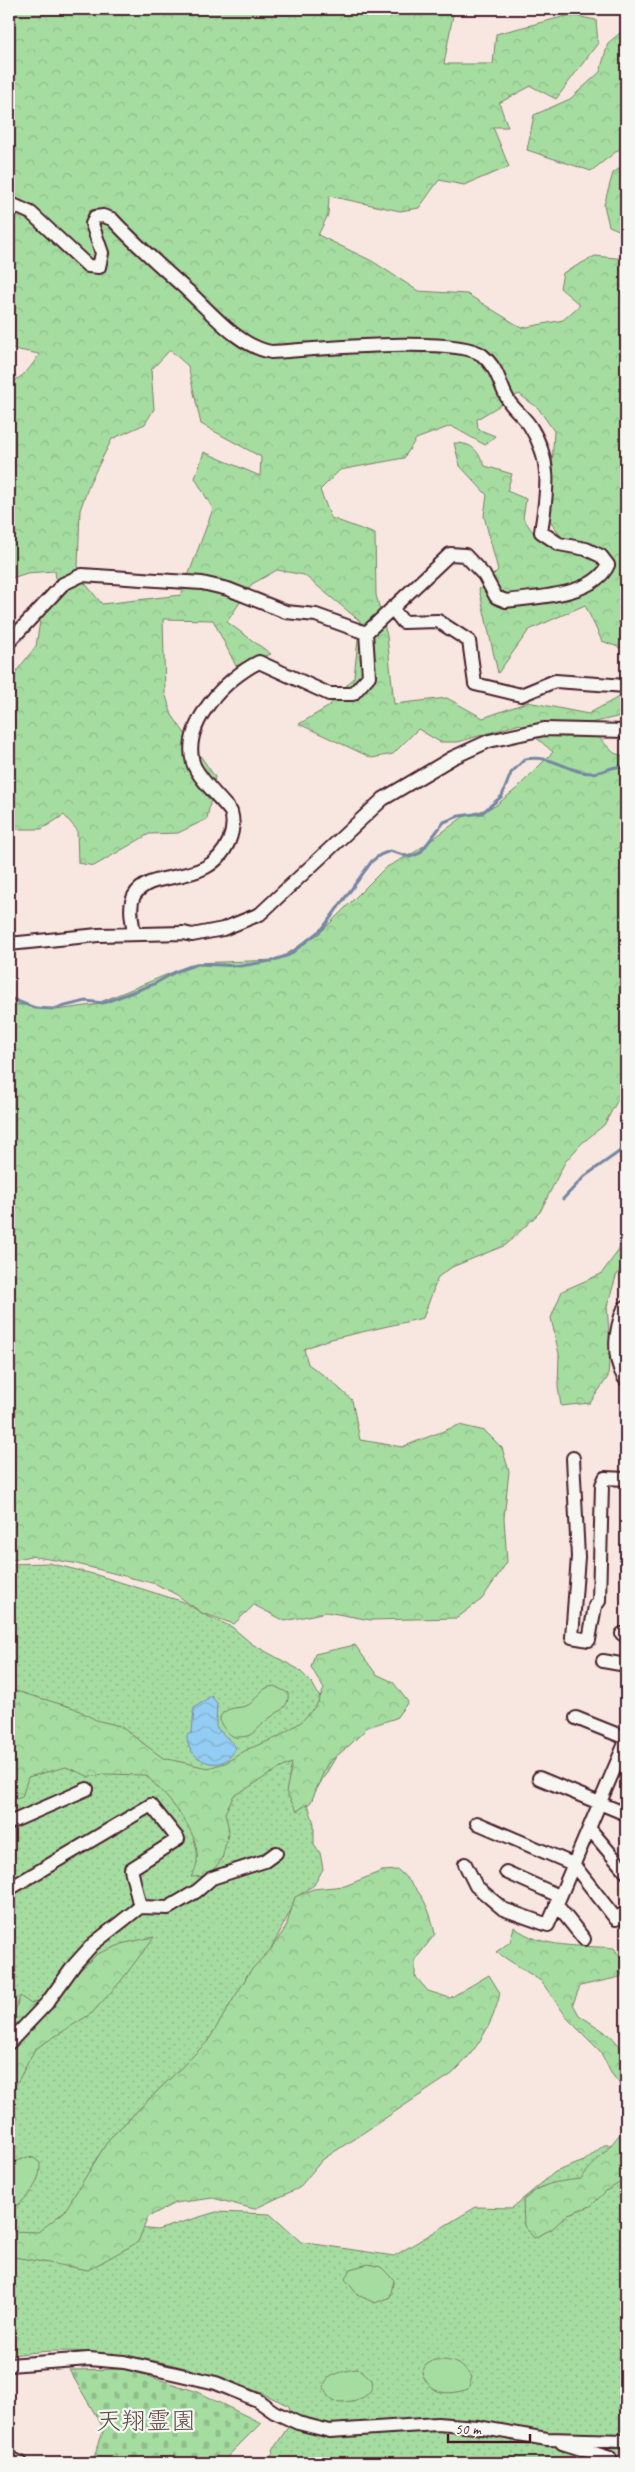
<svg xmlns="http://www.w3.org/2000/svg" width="635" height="2472" font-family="Caveat,'Klee One',sans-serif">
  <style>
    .grass { fill: url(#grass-dots); stroke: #787e66 }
    .forest { fill: url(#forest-crowns); stroke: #787e66; fill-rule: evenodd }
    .cemetery { fill: url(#cemetery-stones); stroke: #787e66 }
    .garden { fill: #a5dda1; stroke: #787e66 }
    .water { fill: url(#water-waves); stroke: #7687a3 }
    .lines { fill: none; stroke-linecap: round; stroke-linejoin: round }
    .stream { stroke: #7687a3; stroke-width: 3 }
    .minor-tunnel { stroke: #d5bfbc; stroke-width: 12; stroke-dasharray: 12 6; stroke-linecap: butt }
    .minor-casing { stroke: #4a1f2b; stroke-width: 16 }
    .major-casing { stroke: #4a1f2b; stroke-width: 20 }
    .minor { stroke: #f6f6f2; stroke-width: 12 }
    .major { stroke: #f6f6f2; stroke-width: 16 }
    .labels { text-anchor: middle; stroke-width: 4.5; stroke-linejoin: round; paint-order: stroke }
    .park-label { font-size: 25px; fill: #614e48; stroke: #f6f6f2 }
  </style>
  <defs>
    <pattern id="grass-dots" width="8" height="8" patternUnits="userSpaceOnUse" patternTransform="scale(1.25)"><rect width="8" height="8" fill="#a5dda1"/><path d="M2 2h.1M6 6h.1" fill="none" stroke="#90bd8b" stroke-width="1.8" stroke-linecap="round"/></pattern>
    <pattern id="forest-crowns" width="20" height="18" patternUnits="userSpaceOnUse" patternTransform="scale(1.25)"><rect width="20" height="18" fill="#a5dda1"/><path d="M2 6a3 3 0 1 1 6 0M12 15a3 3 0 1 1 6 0" fill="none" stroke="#90bd8b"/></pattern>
    <pattern id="cemetery-stones" width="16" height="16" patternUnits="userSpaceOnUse" patternTransform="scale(1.25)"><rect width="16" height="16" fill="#a5dda1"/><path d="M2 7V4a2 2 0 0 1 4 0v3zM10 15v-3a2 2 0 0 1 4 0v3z" fill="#90bd8b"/></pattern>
    <pattern id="water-waves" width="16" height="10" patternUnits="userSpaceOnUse" patternTransform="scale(1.25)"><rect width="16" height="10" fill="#94cdf3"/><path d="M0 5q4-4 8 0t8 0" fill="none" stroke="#81b0d0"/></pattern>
  </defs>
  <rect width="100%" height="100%" fill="#f8e7e0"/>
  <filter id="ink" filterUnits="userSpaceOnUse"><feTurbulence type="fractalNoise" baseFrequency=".02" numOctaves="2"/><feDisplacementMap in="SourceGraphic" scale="10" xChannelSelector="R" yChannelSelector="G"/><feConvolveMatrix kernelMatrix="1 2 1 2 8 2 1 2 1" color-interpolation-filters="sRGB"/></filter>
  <g filter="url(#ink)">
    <!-- grass -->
    <path class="grass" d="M49,1563L97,1575L184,1602L205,1615L232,1627L252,1644L298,1669L312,1683L341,1735L337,1755L308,1804L314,1824V1845L320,1853L323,1869L314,1885L298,1896L269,1953L247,1975L233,2017L125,2123L96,2159L77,2194L93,2223L157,2230L216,2212L270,2214L301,2242L394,2256L476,2207L512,2208L555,2172L584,2161L604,2145L626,2144V2463H269L274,2448L292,2421L289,2406C223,2372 129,2350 55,2351C39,2351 24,2354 9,2355V1564Z"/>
    <!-- forest -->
    <path class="forest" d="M9,9H454L444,64H493L496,34L570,15L596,20L598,43L556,99L531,86L499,103L508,127H493L509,167L464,185L439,180L419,208L400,211L329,196L328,215L318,235L372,261L418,291L467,294L522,328L563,320L580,305L560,288L563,273L595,256L626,259V650L602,641L585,605L529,630L498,673L479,589L498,570L484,516L487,495L460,466L454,443C473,443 477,450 485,466L512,474L507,491L526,499L523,518L537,538L544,541L560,535L549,519L554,431L538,408L519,394L477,419L478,429L495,436L485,445L451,426L416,439L404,458L340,470L320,490L331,518L375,534L376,595L387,636L394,704L447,698L483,718L528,702L588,714L626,693V715L586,724L614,753L626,757V1085L604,1125L581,1144L565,1162L540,1212L506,1245L452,1267L438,1277L423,1318L327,1340L304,1349L308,1364L330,1380L352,1400L360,1440L402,1447L459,1425L485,1431L502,1448L509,1471L504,1518L507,1562L482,1599L457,1618L371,1620L326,1612L285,1621L254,1605L234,1624L202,1613L177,1595L156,1584L73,1563L30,1556L9,1561V1003L56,1010L93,1005L195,963L277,960L320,933L385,868L415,852L463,817L495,806L515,790L553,752L520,724L458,742H440L418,729L393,754L372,758L299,724L328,707L354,677L360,621L304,575L277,570L252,584L227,622L271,654L236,666L213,620L163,619L165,693L172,715L215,777L207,819L178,833L149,834L94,866L78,863L77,830L64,815L42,829H15L14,780L9,772V681L36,646L42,609L58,595L55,571L27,573L9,579V382C22,380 33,365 39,354L9,348ZM170,350L188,366L201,424L261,457L260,476L204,452L195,478L213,509L181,595L102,604L84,582L78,566L80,510L90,482L112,439L145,424L154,409L151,370Z
      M626,28V144L591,171L527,150L534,115L570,99L600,72L608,43Z
      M626,164V233L609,226L604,205L613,173Z
      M626,1201V1257L616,1277L607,1306L610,1345L608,1377L590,1403L561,1406L558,1387L559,1354L551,1318L562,1291L601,1274L619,1250Z
      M355,1645L376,1674L393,1682L408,1702L396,1718L368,1727L351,1744L327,1764L311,1802L297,1811L286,1792L292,1763C271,1771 254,1786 234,1795L225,1813L229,1830L222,1859L208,1876L191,1877C193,1873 197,1867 197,1862C201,1830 166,1796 146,1775L103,1774L90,1777L66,1767L28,1777L22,1797L9,1801V1689L74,1708L96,1720L120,1726L163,1758L208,1768L225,1763L248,1749L276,1738L301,1722L316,1706L324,1689L311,1667L315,1654Z
      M398,1870C420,1890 429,1904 435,1934L415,1960V1976L428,1991L450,1998L489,1975L500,1993C493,2025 476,2051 452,2074L322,2160L299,2188L254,2209L213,2198L175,2203L148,2217L138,2242L88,2270L9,2256V2231L38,2232L64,2212L109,2139L208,2041L251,1970L271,1949L286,1927L295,1897L313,1889L345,1886L382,1871Z
      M514,1927C542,1949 580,1945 614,1948L626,1965L620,1977L580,1986L573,2004L579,2015L611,2036L626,2053V2092L611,2073L600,2051L568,2019L541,1981L496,1952L510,1942Z
      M154,1937L121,1981L92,2013L35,2049L9,2098V2030L20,1996L31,2004L54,1996L97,1954L125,1943Z
      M626,2128V2179L606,2191L591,2206L568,2214L552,2229L534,2238L524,2226L523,2201C542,2182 556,2182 581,2179C588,2169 595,2163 602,2155C611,2146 617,2136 626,2128Z"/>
    <!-- cemetery -->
    <path class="cemetery" d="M126,2369L195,2391L261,2423L221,2463H92L104,2429L69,2370Z"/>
    <!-- garden -->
    <path class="garden" d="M274,1686L288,1693C290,1710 275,1712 265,1722C260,1726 256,1732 250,1735C245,1737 240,1737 234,1737C223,1730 211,1716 230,1709C235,1707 241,1708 246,1706C257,1702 257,1688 274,1686Z
      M28,2157L34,2158L40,2163C41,2180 31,2194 18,2205H9V2164Z
      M368,2264L381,2267L394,2280L390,2297L375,2303L358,2295L345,2279L350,2269Z
      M434,2360C450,2359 463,2363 472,2377L468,2389C448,2396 429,2395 422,2372L426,2365Z
      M356,2369L361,2370L372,2380C376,2400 346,2404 332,2401C311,2379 337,2372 356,2369Z"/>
    <!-- water -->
    <path class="water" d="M211,1696L217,1703L216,1727L236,1747C224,1778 185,1760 187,1735L192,1733L194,1708Z"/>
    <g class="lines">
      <!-- stream -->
      <path class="stream" d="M9,998L35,1008L53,1009L86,1001L103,1003L154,984L177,971L198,964L241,966L271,961L289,955L323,928L372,861L380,855L390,851L410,857L420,853L444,822L459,816L482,813L502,796L511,773L525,759C554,754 567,773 592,773C604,773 614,764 626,767
        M563,1199L585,1176L626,1147"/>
      <!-- minor-tunnel -->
      <path class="minor-tunnel" d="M610,2458H626"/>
      <!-- minor casing -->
      <g class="minor-casing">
        <path id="minor" d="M9,203L31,213L88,266L99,267L102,253L92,224L95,217L103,216L112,219C136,245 162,267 188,291C212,313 238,346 271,352C309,350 456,335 482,355C500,370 499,386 510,403C516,411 525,418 530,426C553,462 547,492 541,532L559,544L586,549L601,556L608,565C594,596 536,597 506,601L496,597L484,575L465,555L450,554L366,633
          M392,608L403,622L438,621L469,641L475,684L521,695L555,681L626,686
          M9,642L63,584L82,575L202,583L228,589L286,612L316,615L366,633
          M134,934C133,923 128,907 134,896C151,866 208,890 229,841C233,831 234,822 231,812C221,799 198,778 193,763C182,723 226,678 259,662L329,694H353L369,676L366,633
          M9,944L98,935L184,933L192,935L223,929L260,914L383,799L452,758L489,741L544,729L626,731
          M573,1458L578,1557L572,1637L589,1640L595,1606L599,1601L602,1485L605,1478L626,1479
          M622,1634L626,1635
          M603,1661L626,1665
          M576,1718L626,1738
          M539,1778L626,1814
          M9,1823L87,1789
          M477,1823L573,1864L616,1919L626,1912
          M589,1828L626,1872
          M465,1864L476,1886L503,1909L548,1925L626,1741
          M506,1872L559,1896
          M9,1889L151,1805L178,1839L131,1869L140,1907
          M556,1904L584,1939
          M9,2043L47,2003L75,1964L93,1944L140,1907L168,1908L197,1891L212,1878L265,1861L276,1853
          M9,2365L89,2359L124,2362L216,2383L257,2400L274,2412L298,2423L330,2431L437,2424L477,2427L547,2439L626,2441
          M562,2443L610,2458
          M9,2458L21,2463"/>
      </g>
      <!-- major casing -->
      <g class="major-casing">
        <path id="major" d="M626,1309C617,1330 614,1357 626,1377"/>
      </g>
      <!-- minor -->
      <use href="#minor" class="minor"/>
      <!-- major -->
      <use href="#major" class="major"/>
    </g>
  </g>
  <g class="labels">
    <!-- park labels -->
    <g class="park-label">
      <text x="146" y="2429">天翔霊園</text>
    </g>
  </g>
  <!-- margin -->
  <rect width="635" height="2472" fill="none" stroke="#f6f6f2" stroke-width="30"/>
  <rect x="15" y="15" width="605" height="2442" fill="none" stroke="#4a1f2b" stroke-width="2" filter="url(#ink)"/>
  <!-- scale -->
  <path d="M448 2434v8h82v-8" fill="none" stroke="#4a1f2b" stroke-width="2.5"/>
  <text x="455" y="2434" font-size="15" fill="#4a1f2b" stroke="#f6f6f2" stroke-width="4" paint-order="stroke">50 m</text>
</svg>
